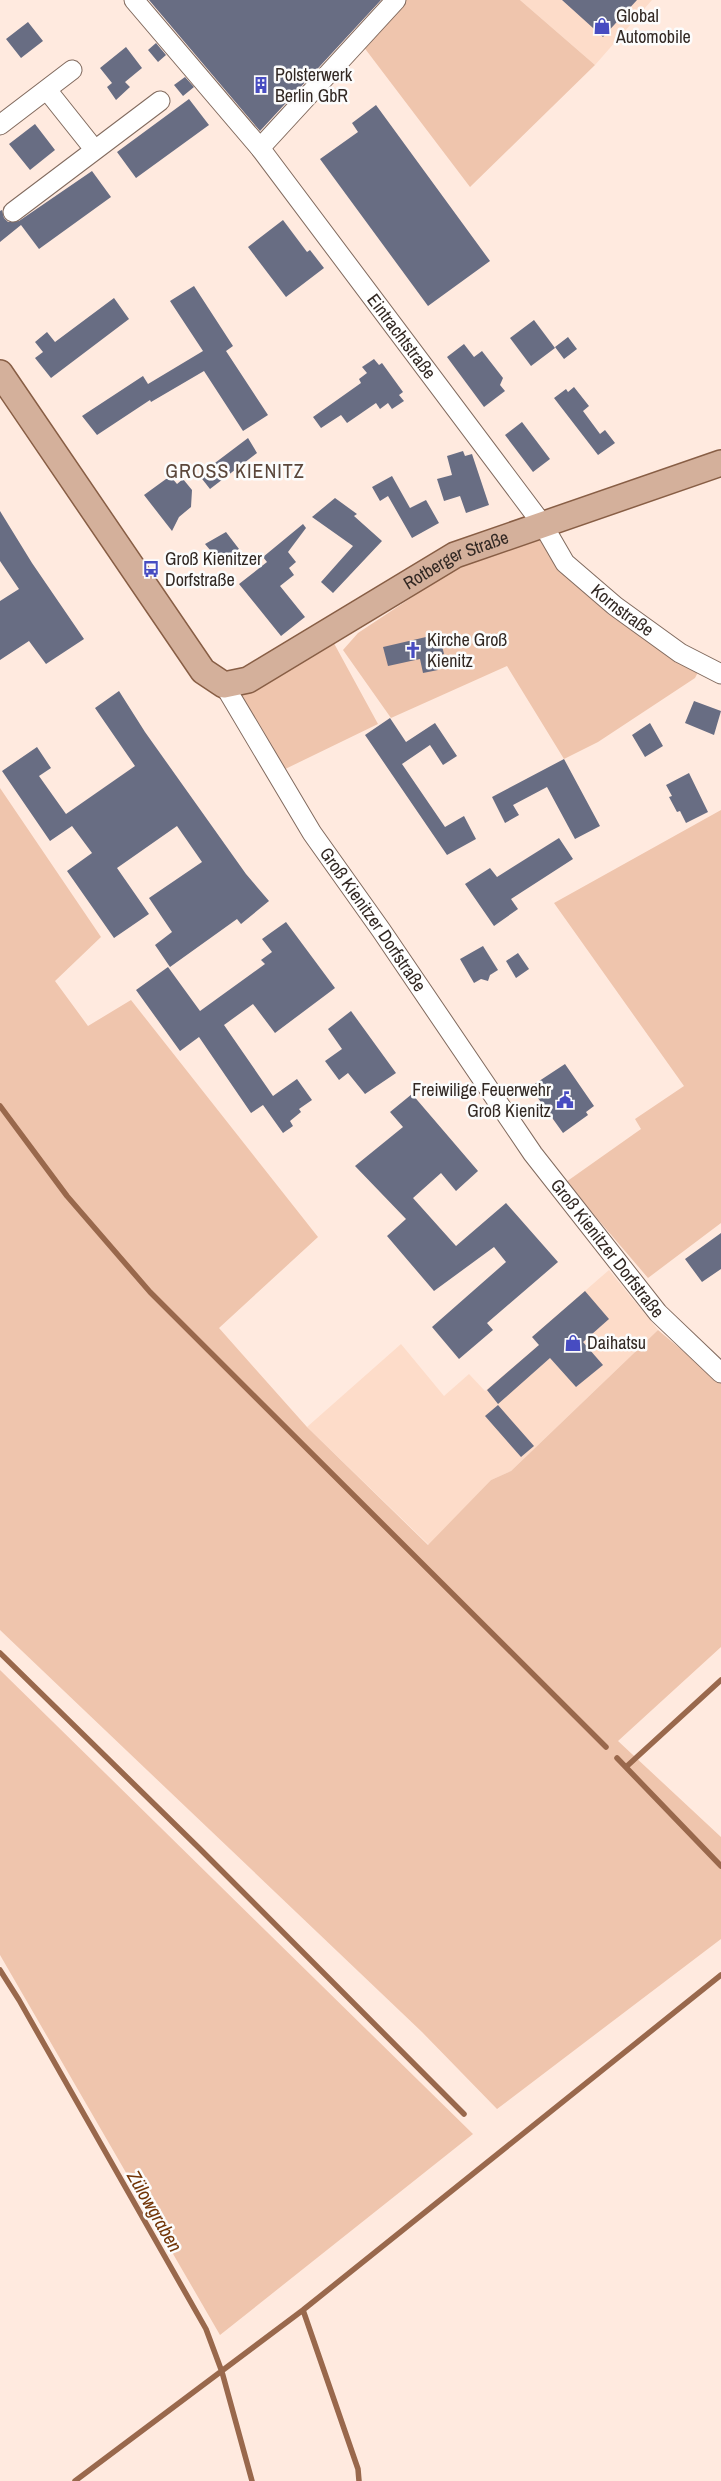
<svg xmlns="http://www.w3.org/2000/svg" width="721" height="2481" font-family="'Archivo Narrow',sans-serif">
  <style>
    .built { fill: #fddcc9 }
    .green { fill: #efc5ad }
    .lines { fill: none; stroke-linecap: round; stroke-linejoin: round }
    .stream { stroke: #99684c; stroke-width: 5.5 }
    .building { fill: #686d83 }
    .minor-casing { stroke: #816a5e; stroke-width: 21 }
    .major-casing { stroke: #885e45; stroke-width: 28 }
    .minor { stroke: #fff; stroke-width: 19 }
    .major { stroke: #d4b09b; stroke-width: 25 }
    .labels { text-anchor: middle; stroke-width: 5; stroke-linejoin: round; paint-order: stroke }
    .poi-label { font-size: 18px; fill: #322823; stroke: #fcfcfc; text-anchor: start }
    .street-label { font-size: 18px; fill: #322823; stroke: #fcfcfc }
    .water-label { font-size: 19px; font-style: italic; fill: #723507; stroke: #fcfcfc }
    .quarter-label { font-size: 20px; letter-spacing: 1px; fill: #5b463a; stroke: #fcfcfc }
  </style>
  <rect width="100%" height="100%" fill="#ffeadf"/>
  <!-- built -->
  <path class="built" d="M520,0H652L595,65Z
    M609,1270L658,1330L511,1471L491,1480L429,1545L307,1427L401,1344L444,1396L469,1374L485,1391L539,1345L532,1337Z"/>
  <!-- green -->
  <path class="green" d="M405,0H520L595,65L470,187L363,46Z
    M540,536L608,614L698,672L695,678L598,742L564,759L507,666L391,718L343,650L358,633L459,566Z
    M330,636L378,724L277,773L229,691Z
    M0,788L101,937L55,981L88,1026L131,1000L318,1237L219,1328L307,1427L428,1545L491,1480L511,1471L658,1330L721,1383V1647L618,1741L721,1837V1939L497,2109L422,2032L0,1630Z
    M721,810V1223L648,1278L566,1182L641,1129L635,1119L684,1086L554,903Z
    M0,1670L473,2134L220,2335L0,1955Z"/>
  <g class="lines">
    <!-- stream -->
    <path class="stream" d="M0,1106L67,1196L150,1292L606,1747
      M0,1653L199,1848L464,2114
      M617,1758L721,1866
      M626,1767L721,1680
      M0,1970L19,2000L206,2329L222,2372L252,2481
      M303,2310L358,2469L359,2481
      M75,2481L303,2310L721,1975"/>
  </g>
  <!-- building -->
  <path class="building" d="M149,0H381L260,131Z
    M562,0H637L603,37Z
    M28,22L43,41L21,58L6,39Z
    M156,43L166,55L158,62L148,50Z
    M126,47L142,68L125,82L130,87L116,100L107,87L112,83L100,68Z
    M185,77L194,87L183,96L174,85Z
    M189,99L209,125L136,178L117,152Z
    M376,105L490,261L428,306L320,159L358,132L352,123Z
    M35,124L55,150L30,170L9,144Z
    M92,171L111,197L39,249L21,225L0,242V211L2,210L4,218L8,222L19,221Z
    M283,220L307,252L310,250L324,268L286,297L248,247Z
    M194,286L233,346L226,351L268,415L243,431L204,371L151,402L150,400L97,435L82,416L143,376L148,384L203,351L170,301Z
    M114,298L129,319L51,378L35,358L43,352L35,342L47,332L55,342Z
    M534,320L555,348L531,366L510,338Z
    M568,337L577,349L564,359L555,347Z
    M464,344L474,357L482,351L503,378L500,385L505,391L484,407L447,357Z
    M374,359L379,365L382,363L403,392L399,395L404,401L392,409L388,403L380,409L376,403L347,423L341,415L321,428L313,417L361,383L359,379L367,373L362,367Z
    M574,387L589,406L583,411L600,434L605,430L615,443L598,455L554,398L566,389L568,392Z
    M522,422L550,459L533,472L505,435Z
    M248,438L257,453L210,489L199,475Z
    M463,451L465,456L472,454L489,505L466,513L460,496L444,501L437,479L452,475L447,456Z
    M392,476L410,508L426,500L439,523L412,538L388,496L380,501L372,487Z
    M172,478L177,484L183,479L192,490L191,507L179,517L172,531L144,495L166,479Z
    M335,498L357,514L354,516L382,541L333,593L321,582L353,546L312,517Z
    M0,511L32,563L84,639L46,664L29,641L0,660V601L19,589L0,561Z
    M303,524L306,528L288,552L296,562L289,568L294,575L280,586L305,617L281,636L239,584L267,562L263,557Z
    M226,532L239,549L221,563L205,544Z
    M439,634L444,654L435,656L438,670L423,673L420,659L388,666L383,647Z
    M119,691L145,732L246,874L269,901L241,924L237,919L170,967L155,945L172,932L149,898L202,862L177,826L117,868L149,914L114,938L67,871L92,853L72,826L50,841L2,771L37,747L51,768L39,776L66,814L135,766L95,708Z
    M694,701L721,711L714,735L685,723Z
    M390,718L406,742L435,723L457,756L443,765L430,745L402,764L445,827L464,816L476,839L447,855L365,735Z
    M650,723L663,746L645,757L632,735Z
    M564,759L600,826L575,839L547,787L513,805L519,815L505,823L492,797Z
    M689,773L708,812L686,823L680,811L677,812L669,797L672,796L666,785Z
    M559,838L573,859L511,899L518,909L494,926L465,884L490,868L497,877Z
    M286,922L335,988L275,1033L253,1004L224,1025L273,1096L297,1079L312,1100L299,1109L301,1112L290,1121L293,1126L283,1133L263,1105L251,1113L199,1037L180,1051L136,990L168,967L200,1011L265,964L261,960L272,952L262,939Z
    M483,946L498,970L490,975L488,981L481,979L474,983L460,959Z
    M518,953L529,969L516,978L506,961Z
    M351,1011L396,1073L365,1094L348,1073L339,1080L325,1061L342,1049L328,1029Z
    M565,1064L594,1106L586,1112L588,1115L563,1133L530,1087Z
    M412,1094L478,1171L456,1191L441,1173L413,1198L456,1246L506,1203L558,1262L487,1323L493,1330L459,1359L432,1327L506,1262L494,1247L434,1291L387,1236L406,1219L355,1166L403,1127L390,1112Z
    M721,1233V1269L702,1282L685,1259Z
    M585,1291L609,1319L583,1342L603,1365L576,1387L550,1358L498,1404L487,1390L539,1345L532,1337Z
    M498,1405L534,1446L521,1457L485,1416Z"/>
  <g class="lines">
    <!-- minor casing -->
    <g class="minor-casing">
      <g id="minor">
        <path id="s1" d="M134,0L260,148L543,525L565,563L615,606L680,653L721,674"/>
        <path d="M47,90L94,149"/>
        <path d="M0,125L72,70"/>
        <path d="M260,148L396,0"/>
        <path d="M13,212L160,101"/>
        <path id="s2" d="M224,685L312,833L381,930L533,1154L658,1313L721,1373"/>
      </g>
    </g>
    <!-- major casing -->
    <g class="major-casing">
      <g id="major">
        <path id="s3" d="M0,373L203,671L224,685L248,680L455,555L721,463"/>
      </g>
    </g>
    <!-- minor -->
    <use href="#minor" class="minor"/>
    <!-- major -->
    <use href="#major" class="major"/>
  </g>
  <!-- icons -->
  <defs>
    <g id="shop-bare" transform="scale(1.35)"><path d="M-5-2.5h2.3a2.7 3.5 0 0 1 5.4 0H5L5.5 6h-11ZM-1.5-2.5h3a1.5 2.3 0 0 0-3 0Z" fill="#474cc1" stroke="#fcfcfc" stroke-width="2.5" paint-order="stroke"/></g>
    <g id="building-bare" transform="scale(1.35)"><path d="M-4-6H4V6H1V3H-1V6H-4ZM-2.5-4.3h1.7v1.8h-1.7ZM.8-4.3h1.7v1.8H.8ZM-2.5-1h1.7V.8h-1.7ZM.8-1h1.7V.8H.8Z" fill="#474cc1" stroke="#fcfcfc" stroke-width="2.5" paint-order="stroke"/></g>
    <g id="bus-bare" transform="scale(1.35)"><path d="M-5-6H5V4H4V6H2V4H-2V6H-4V4H-5ZM-3.5-4V0h7V-4ZM-3.5 1.2v1.5H-2V1.2ZM2 1.2v1.5H3.5V1.2Z" fill="#474cc1" stroke="#fcfcfc" stroke-width="2.5" paint-order="stroke"/></g>
    <g id="church-bare" transform="scale(1.35)"><path d="M-1.2-6h2.4v3.5h3.3v2.4h-3.3V6h-2.4V-.1h-3.3v-2.4h3.3Z" fill="#474cc1" stroke="#fcfcfc" stroke-width="2.5" paint-order="stroke"/></g>
    <g id="civic-bare" transform="scale(1.35)"><path d="M-.6-6.5H3V-4.5H.6V-3L4-1V1h2V6H-6V1h2V-1L-.6-3ZM-1.2 2.5V6h2.4V2.5Z" fill="#474cc1" stroke="#fcfcfc" stroke-width="2.5" paint-order="stroke"/></g>
  </defs>
  <g fill-rule="evenodd">
    <use href="#shop-bare" x="602" y="26"/>
    <use href="#building-bare" x="261" y="85"/>
    <use href="#bus-bare" x="151" y="569"/>
    <use href="#church-bare" x="413" y="650"/>
    <use href="#civic-bare" x="565" y="1100"/>
    <use href="#shop-bare" x="573" y="1343"/>
  </g>
  <g class="labels">
    <!-- poi labels -->
    <g class="poi-label">
      <text x="616" y="22">Global<tspan x="616" dy="21">Automobile</tspan></text>
      <text x="275" y="81">Polsterwerk<tspan x="275" dy="21">Berlin GbR</tspan></text>
      <text x="165" y="565">Groß Kienitzer<tspan x="165" dy="21">Dorfstraße</tspan></text>
      <text x="427" y="646">Kirche Groß<tspan x="427" dy="21">Kienitz</tspan></text>
      <text x="551" y="1096" text-anchor="end">Freiwilige Feuerwehr<tspan x="551" dy="21">Groß Kienitz</tspan></text>
      <text x="587" y="1349">Daihatsu</text>
    </g>
    <!-- street labels -->
    <g class="street-label">
      <text dy="6" stroke="none"><textPath href="#s1" startOffset="430">Eintrachtstraße</textPath></text>
      <text dy="6" stroke="none"><textPath href="#s3" startOffset="651">Rotberger Straße</textPath></text>
      <text dy="6" stroke="none"><textPath href="#s1" startOffset="784">Kornstraße</textPath></text>
      <text dy="6" stroke="none"><textPath href="#s2" startOffset="278">Groß Kienitzer Dorfstraße</textPath></text>
      <text dy="6" stroke="none"><textPath href="#s2" startOffset="682">Groß Kienitzer Dorfstraße</textPath></text>
    </g>
    <!-- water labels -->
    <g class="water-label">
      <text transform="translate(155 2211) rotate(60)" y="7">Zülowgraben</text>
    </g>
    <!-- quarter labels -->
    <g class="quarter-label">
      <text x="235" y="478">GROSS KIENITZ</text>
    </g>
  </g>
</svg>
